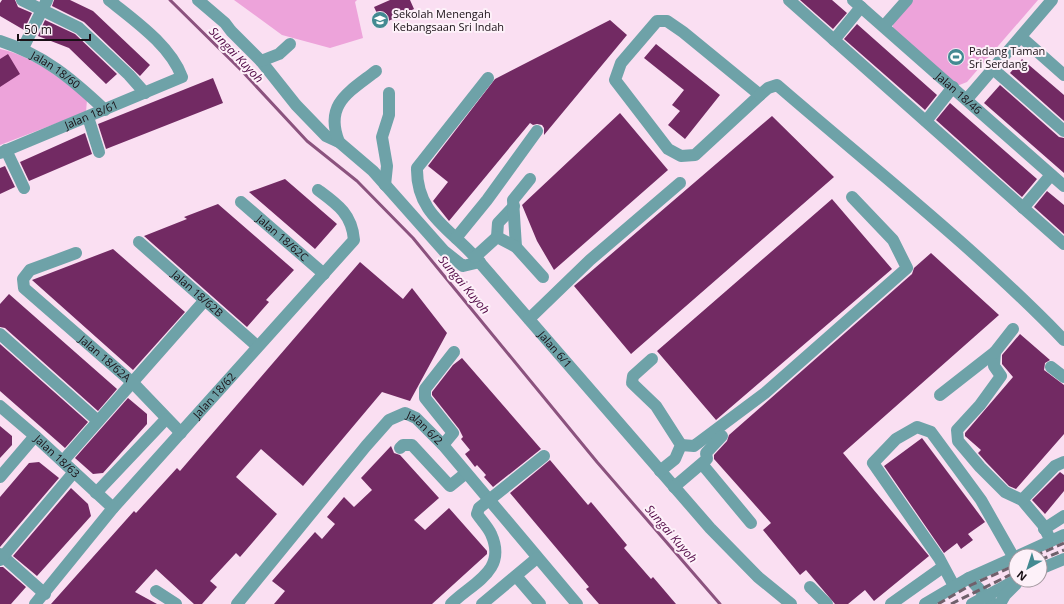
<svg xmlns="http://www.w3.org/2000/svg" width="1064" height="604" font-family="'Open Sans',sans-serif">
  <style>
    .green { fill: #eda3da }
    .lines { fill: none; stroke-linecap: round; stroke-linejoin: round }
    .stream { stroke: #8b527e; stroke-width: 3 }
    .building { fill: #722a63 }
    .minor { stroke: #6ea2a8; stroke-width: 12 }
    .rail { stroke: #70606b; stroke-width: 3; stroke-dasharray: 8 4; stroke-linecap: butt }
    .labels { text-anchor: middle; stroke-width: 4; stroke-linejoin: round; paint-order: stroke }
    .poi-label { font-size: 11px; fill: #191016; stroke: #fdf1f9; text-anchor: start }
    .street-label { font-size: 11px; fill: #191016; stroke: #fdf1f9 }
    .water-label { font-size: 12px; font-style: italic; fill: #500644; stroke: #fdf1f9 }
  </style>
  <rect width="100%" height="100%" fill="#fadff2"/>
  <!-- green -->
  <path class="green" d="M234,0H357L355,2L363,38L330,48L282,35Z
    M912,0H1038L967,82L957,86L894,32L892,22Z
    M0,49C33,56 61,79 87,100L86,112L0,145Z"/>
  <g class="lines">
    <!-- stream -->
    <path class="stream" d="M170,0L241,70L307,141L357,181L413,238L597,462L720,604"/>
  </g>
  <!-- building -->
  <path class="building" d="M2,0H15L18,7L32,13L24,30L0,16V3Z
    M54,0H70L93,11L150,65L140,76L84,22L52,6Z
    M390,0H410L414,9L382,24L374,7Z
    M800,0H832L847,13L833,29Z
    M45,20L75,34L117,74L106,84L69,48L38,36Z
    M610,20L627,35L544,135V128L542,125L537,124L533,125L530,123L449,221L433,201L448,182L428,166L495,79Z
    M857,24L937,95L925,110L844,39Z
    M656,44L720,95L685,139L668,125L680,111L672,105L684,90L644,58Z
    M8,54L20,74L0,87V59Z
    M1022,59L1064,95V121L1010,73Z
    M213,78L223,103L106,149L98,124Z
    M1000,85L1059,137L1064,138V173L984,103Z
    M950,103L1037,179L1022,197L936,120Z
    M620,113L668,170L554,270L537,241L522,205Z
    M772,116L834,177L631,354L574,286Z
    M85,133L92,154L29,181L20,162Z
    M5,166L15,187L0,194V168Z
    M285,179L337,224L315,249L249,192Z
    M1047,191L1064,205V234L1034,207Z
    M832,199L892,269L716,420L657,351Z
    M218,204L294,270L266,300L269,302L247,327L144,236L187,219L184,217Z
    M113,249L185,312L133,370L32,280Z
    M931,253L999,315L843,453L929,556L874,601L865,590L848,604H835L806,570L800,575L763,530L771,523L714,459V455L727,441L729,435L912,274L914,268Z
    M360,262L403,299L412,288L447,333L410,401L382,392L303,486L261,449L236,477L277,514L240,557L236,553L210,581L217,587L202,604H194L156,569L135,592L157,604H51L134,511L136,513L177,468L180,471Z
    M9,294L117,389L98,411L5,328L0,327V304Z
    M1020,334L1050,360L1045,363L1044,370L1064,385V434L1016,489L1009,486L986,462L978,453L981,450L965,436V433L1013,377L1002,364V355Z
    M0,344L88,422L65,448L0,391Z
    M462,358L541,449L493,487L484,477L486,475L477,465L475,467L465,454L470,450L461,439L463,437L459,429L432,395V392L453,365Z
    M128,398L147,414V424L103,473L93,474L75,458Z
    M0,426L12,436V445L0,458Z
    M922,438L985,522L968,534L973,540L961,549L957,543L944,553L884,466Z
    M391,446L394,453L400,455L439,498L414,520L425,530L449,508L487,551V554L432,604H274L285,591L272,581L315,532L322,539L335,524L327,517L344,497L354,507L372,490L361,478Z
    M550,460L588,505L591,502L627,545L624,548L651,579L653,577L676,604H599L586,589L589,587L510,493Z
    M39,462L59,478L0,547V497L29,463Z
    M1060,472L1064,475V491L1045,514L1032,500Z
    M71,488L88,504L91,516L37,576L13,556Z
    M0,567H3L26,587L11,604H0Z"/>
  <g class="lines">
    <!-- minor -->
    <g class="minor">
      <path d="M22,0L79,28L129,75L145,93"/>
      <path d="M198,0L225,23L231,31L261,61L296,105L326,136L339,142L373,171L444,251L463,266L480,262"/>
      <path d="M789,0L1064,244"/>
      <path id="s1" d="M853,0L1064,186"/>
      <path d="M657,21H667L683,32L760,95L695,155L681,156L668,149L615,80L621,63Z"/>
      <path d="M884,26L907,0"/>
      <path d="M1021,37L1064,75"/>
      <path d="M834,40L861,7"/>
      <path id="s2" d="M0,41C44,55 72,79 105,110"/>
      <path d="M23,48L47,0"/>
      <path d="M261,61L279,54L290,44"/>
      <path d="M993,69L1064,131"/>
      <path id="s3" d="M488,78L417,168C416,213 449,228 475,257L710,528L758,577L791,604"/>
      <path d="M760,95L768,88L777,85C873,168 975,248 1064,340"/>
      <path d="M967,99L1052,0"/>
      <path d="M88,117L99,152"/>
      <path d="M926,121L953,87"/>
      <path d="M339,142C324,104 349,92 376,71"/>
      <path d="M6,150L24,188"/>
      <path id="s4" d="M0,153L182,77C170,45 135,21 109,0"/>
      <path d="M385,185L387,166L382,137L389,115V93"/>
      <path id="s5" d="M241,202L324,274"/>
      <path d="M1023,208L1051,175"/>
      <path d="M497,237L498,223L514,206"/>
      <path d="M456,238L487,200L537,131"/>
      <path id="s6" d="M139,242L257,346"/>
      <path d="M516,247L513,200L530,179"/>
      <path id="s7" d="M76,253L30,270L23,279L24,288L133,383L181,433"/>
      <path d="M475,257L497,237L516,247L543,277"/>
      <path d="M529,319L590,260L680,183"/>
      <path d="M1013,329L995,352L994,366L1001,376L980,405L957,430L958,441L980,467L1005,492L1022,500L1043,525L1051,541"/>
      <path d="M0,334L98,421"/>
      <path d="M652,359L633,376L632,383L656,406L681,445L675,459L660,471"/>
      <path d="M1051,367L1064,377"/>
      <path d="M940,395L995,352"/>
      <path id="s8" d="M0,406L35,436L113,508"/>
      <path d="M443,445L453,433L425,398V389L454,352"/>
      <path d="M681,445L694,446L765,393L907,268L893,240L852,197"/>
      <path d="M400,448L403,445H412L450,486L466,473"/>
      <path d="M63,461L205,300"/>
      <path d="M702,464L751,523"/>
      <path d="M0,477L35,436"/>
      <path d="M674,487L707,459L706,453L722,436"/>
      <path d="M96,493L166,419"/>
      <path d="M1022,500L1055,466L1064,462"/>
      <path d="M1044,529L1064,516"/>
      <path d="M0,554L45,594"/>
      <path d="M1018,556L1064,535"/>
      <path d="M0,560L74,472"/>
      <path d="M1040,569L1064,559"/>
      <path d="M516,576L540,604"/>
      <path d="M969,578L993,604"/>
      <path d="M954,586L939,558L873,463L896,439L917,427L931,432L981,500L1014,558"/>
      <path d="M810,587L827,604"/>
      <path d="M156,591L176,604"/>
      <path id="s9" d="M35,604L113,508L354,240C352,214 337,204 318,190"/>
      <path id="s10" d="M237,604L366,446L389,420L405,413L416,418L443,445L577,604"/>
      <path d="M451,604C472,583 508,571 491,534C488,527 481,520 477,514L479,508L544,456"/>
      <path d="M482,604L537,558"/>
      <path d="M891,604L943,567"/>
      <path d="M925,604L969,578L1016,557"/>
      <path d="M972,604L1016,580"/>
      <path d="M1000,604L1005,595L1016,584"/>
    </g>
    <!-- rail -->
    <path class="rail" d="M1035,556L1064,543
      M1040,560L1064,550
      M938,604L971,585L1016,565
      M951,604L1016,572"/>
  </g>
  <!-- icons -->
  <defs>
    <g id="school-disc" transform="scale(0.9)"><circle r="9.5" fill="#438a92" stroke="#fdf1f9"/><path d="M0-5L7-2L0 1L-7-2ZM-4 1L0 2.5L4 1V4Q0 6-4 4Z" fill="#fff"/></g>
    <g id="stadium-disc" transform="scale(0.9)"><circle r="9.5" fill="#438a92" stroke="#fdf1f9"/><path d="M0-5a6.5 5 0 1 0 0 10a6.5 5 0 1 0 0-10ZM-3.5-1.8h7v3.6h-7Z" fill="#fff"/></g>
  </defs>
  <g fill-rule="evenodd">
    <use href="#school-disc" x="380" y="20"/>
    <use href="#stadium-disc" x="956" y="57"/>
  </g>
  <g class="labels">
    <!-- poi labels -->
    <g class="poi-label">
      <text x="393" y="18">Sekolah Menengah<tspan x="393" dy="13">Kebangsaan Sri Indah</tspan></text>
      <text x="969" y="55">Padang Taman<tspan x="969" dy="13">Sri Serdang</tspan></text>
    </g>
    <!-- street labels -->
    <g class="street-label">
      <text dy="4" stroke="none"><textPath href="#s2" startOffset="63">Jalan 18/60</textPath></text>
      <text dy="4" stroke="none"><textPath href="#s1" startOffset="141">Jalan 18/46</textPath></text>
      <text dy="4" stroke="none"><textPath href="#s4" startOffset="99">Jalan 18/61</textPath></text>
      <text dy="4" stroke="none"><textPath href="#s5" startOffset="55">Jalan 18/62C</textPath></text>
      <text dy="4" stroke="none"><textPath href="#s6" startOffset="78">Jalan 18/62B</textPath></text>
      <text dy="4" stroke="none"><textPath href="#s3" startOffset="347">Jalan 6/1</textPath></text>
      <text dy="4" stroke="none"><textPath href="#s7" startOffset="177">Jalan 18/62A</textPath></text>
      <text dy="4" stroke="none"><textPath href="#s9" startOffset="275">Jalan 18/62</textPath></text>
      <text dy="4" stroke="none"><textPath href="#s10" startOffset="281">Jalan 6/2</textPath></text>
      <text dy="4" stroke="none"><textPath href="#s8" startOffset="76">Jalan 18/63</textPath></text>
    </g>
    <!-- water labels -->
    <g class="water-label">
      <text transform="translate(236 55) rotate(46)" y="4">Sungai Kuyoh</text>
      <text transform="translate(464 285) rotate(50)" y="4">Sungai Kuyoh</text>
      <text transform="translate(671 534) rotate(49)" y="4">Sungai Kuyoh</text>
    </g>
  </g>
  <!-- north arrow -->
  <g transform="translate(1028 568) rotate(219)"><circle r="19" fill="#fdf1f9" stroke="#a2979e"/>
  <path d="M0-3L7 15L0 10L-7 15Z" fill="#438a92"/>
  <text y="-6" font-size="11" font-weight="bold" text-anchor="middle" fill="#191016">N</text>
  </g>
  <!-- scale -->
  <path d="M18 34v6h72v-6" fill="none" stroke="#191016" stroke-width="2"/>
  <text x="24" y="34" font-size="12" fill="#191016" stroke="#fdf1f9" stroke-width="3" paint-order="stroke">50 m</text>
</svg>
